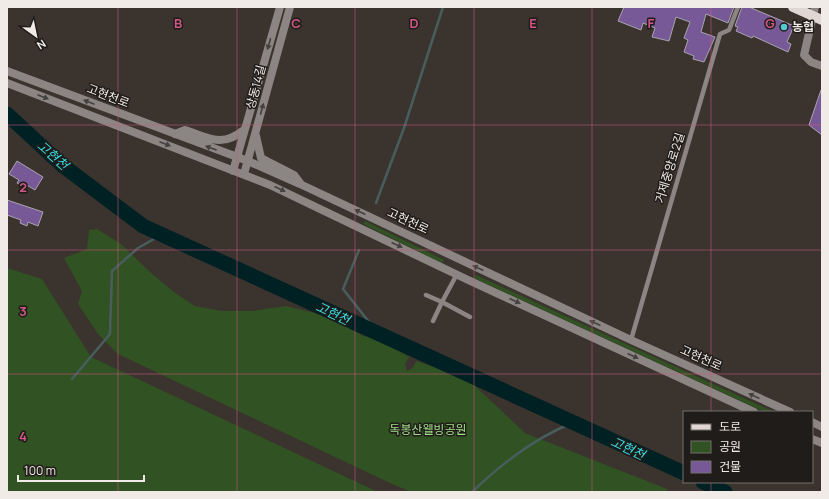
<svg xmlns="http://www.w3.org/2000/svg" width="829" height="499" font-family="Manrope,'Noto Sans KR',sans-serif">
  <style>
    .green { fill: #315222 }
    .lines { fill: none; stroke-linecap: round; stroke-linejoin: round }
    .stream { stroke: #485e5e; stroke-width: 2.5 }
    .river { stroke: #002123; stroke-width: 15 }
    .building { fill: #775997; stroke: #a9a4ae }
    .service { stroke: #8b8684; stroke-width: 4.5 }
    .minor { stroke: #8b8684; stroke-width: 8 }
    .tertiary { stroke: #8b8684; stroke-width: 8 }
    .primary { stroke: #e0d6d3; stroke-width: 10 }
    .oneway { fill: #45413f }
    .grid { fill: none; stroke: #d05785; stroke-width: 1; stroke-opacity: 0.55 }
    .poi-dot { fill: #52cdcc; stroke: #201c1a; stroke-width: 1.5 }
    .labels { text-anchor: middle; stroke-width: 3; stroke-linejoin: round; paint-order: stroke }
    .poi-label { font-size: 12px; font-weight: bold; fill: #f0ebe7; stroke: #201c1a; text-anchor: start }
    .street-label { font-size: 12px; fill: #f0ebe7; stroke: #201c1a }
    .park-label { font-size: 12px; fill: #a2df89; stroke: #201c1a }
    .water-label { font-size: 13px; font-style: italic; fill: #34dfe5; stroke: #201c1a }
    .grid-label { font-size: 13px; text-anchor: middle; font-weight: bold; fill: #d05785; stroke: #201c1a; stroke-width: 3; stroke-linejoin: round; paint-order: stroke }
  </style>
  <rect width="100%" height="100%" fill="#3b342e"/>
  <!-- green -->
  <path class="green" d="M365,221L444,260L442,263L363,224Z
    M97,229L121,244L150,272L175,293L195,306L222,311H253L286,306L315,313L341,324L363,336L375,338L409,357L405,364L407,371L413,368L416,361L449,372L473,384L525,433L667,489L665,492H412L392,484L118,354L98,334L78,304L82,291L64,258L87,249L89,230Z
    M7,268L42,279L91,357L378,492H7Z
    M476,275L774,412H765L474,278Z"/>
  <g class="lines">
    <!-- stream -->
    <path class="stream" d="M376,203L404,128L443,7
      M359,250L343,289L380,336
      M72,379L110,334L112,271L138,248L161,235
      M472,492C501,464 535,438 572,423"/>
    <!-- river -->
    <path class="river" d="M7,114L62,165L143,226L684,473
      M703,482L725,492"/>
  </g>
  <!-- building -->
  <path class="building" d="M624,7H734L728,23L706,14L701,32L715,37L704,62L693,59L694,56L684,52L688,40L684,38L690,22L676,17L669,41L652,37L655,28L643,23L641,30L618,21Z
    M742,7H749L794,26L787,42L791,44L788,52L753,36L752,38L736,31L738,27L735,26Z
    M821,90H822V135L809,125Z
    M17,161L43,177L35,190L25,184L24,187L17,183L19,180L9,174Z
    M7,200L43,212L38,226L28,222L27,226L20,223L21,220L7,215Z"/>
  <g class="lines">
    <!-- service -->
    <path class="service" d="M457,274L442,302L470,317
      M426,295L442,302L433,321
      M631,340L720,34L729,30L738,7"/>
    <!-- minor -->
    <path class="minor" d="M815,7L804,55L811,62L822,66"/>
    <!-- tertiary -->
    <path class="tertiary" d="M7,71L248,161L300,184L631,340L790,412
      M7,83L270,185L466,279L754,412
      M175,134L185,130C210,138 221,148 244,130
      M256,136L261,158L294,175L300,183
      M233,171L280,7
      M244,174L290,7
      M812,422L822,427
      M812,439L822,443"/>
    <!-- primary -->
    <path class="primary" d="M793,7L822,20"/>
  </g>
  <!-- one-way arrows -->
  <defs><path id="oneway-solid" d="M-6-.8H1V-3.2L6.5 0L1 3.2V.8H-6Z"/></defs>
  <g class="oneway">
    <use href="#oneway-solid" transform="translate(269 44) rotate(106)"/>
    <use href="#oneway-solid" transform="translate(43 97) rotate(21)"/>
    <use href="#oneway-solid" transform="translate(89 102) rotate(-159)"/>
    <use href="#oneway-solid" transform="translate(262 109) rotate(-75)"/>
    <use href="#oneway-solid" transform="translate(165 144) rotate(21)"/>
    <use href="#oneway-solid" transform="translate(211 148) rotate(-160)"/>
    <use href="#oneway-solid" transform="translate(280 189) rotate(25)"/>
    <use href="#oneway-solid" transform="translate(360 212) rotate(-155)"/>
    <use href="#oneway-solid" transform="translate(397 245) rotate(25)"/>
    <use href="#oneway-solid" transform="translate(478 268) rotate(-155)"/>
    <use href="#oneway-solid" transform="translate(515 301) rotate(25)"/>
    <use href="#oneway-solid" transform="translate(595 323) rotate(-155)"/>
    <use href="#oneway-solid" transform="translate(633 356) rotate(25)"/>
    <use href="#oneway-solid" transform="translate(754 396) rotate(-155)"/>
  </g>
  <!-- grid -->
  <path class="grid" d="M118,7V492M237,7V492M355,7V492M474,7V492M592,7V492M711,7V412M7,125H822M7,250H822M7,374H822M711,482V492"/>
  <!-- markers -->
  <circle class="poi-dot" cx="784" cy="27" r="4"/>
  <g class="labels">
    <!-- poi labels -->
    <g class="poi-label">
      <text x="792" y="31">농협</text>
    </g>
    <!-- street labels -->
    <g class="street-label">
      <text transform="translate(256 87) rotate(-75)" y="4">상동14길</text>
      <text transform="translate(108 96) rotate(21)" y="4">고현천로</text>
      <text transform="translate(670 168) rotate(-73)" y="4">거제중앙로2길</text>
      <text transform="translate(408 221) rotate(25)" y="4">고현천로</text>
      <text transform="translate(701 358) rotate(24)" y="4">고현천로</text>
    </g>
    <!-- park labels -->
    <g class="park-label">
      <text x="428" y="434">독봉산웰빙공원</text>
    </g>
    <!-- water labels -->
    <g class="water-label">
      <text transform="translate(53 155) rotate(41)" y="5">고현천</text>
      <text transform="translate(333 313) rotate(25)" y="5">고현천</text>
      <text transform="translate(628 448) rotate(25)" y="5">고현천</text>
    </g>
  </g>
  <g class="grid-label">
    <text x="178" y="28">B</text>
    <text x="296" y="28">C</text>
    <text x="414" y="28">D</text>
    <text x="533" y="28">E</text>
    <text x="651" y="28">F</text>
    <text x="770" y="28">G</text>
    <text x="23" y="192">2</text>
    <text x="23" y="316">3</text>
    <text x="23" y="441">4</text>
  </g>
  <!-- border -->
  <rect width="829" height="499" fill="none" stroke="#f0ebe7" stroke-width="16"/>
  <!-- legend -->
  <rect x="683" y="411" width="130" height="72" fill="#201c1a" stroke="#736f6c"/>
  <rect x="691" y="424" width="20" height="6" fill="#e0d6d3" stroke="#736f6c"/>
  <text x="719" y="431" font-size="12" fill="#f0ebe7">도로</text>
  <rect x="691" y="441" width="20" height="12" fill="#315222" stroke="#736f6c"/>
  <text x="719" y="451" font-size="12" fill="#f0ebe7">공원</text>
  <rect x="691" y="461" width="20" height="12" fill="#775997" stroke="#736f6c"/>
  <text x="719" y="471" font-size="12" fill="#f0ebe7">건물</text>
  <!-- north arrow -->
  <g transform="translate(36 36) rotate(147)" stroke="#201c1a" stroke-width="3" paint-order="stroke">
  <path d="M0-3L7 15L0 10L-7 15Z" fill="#f0ebe7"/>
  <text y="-6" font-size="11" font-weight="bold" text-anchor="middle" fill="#f0ebe7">N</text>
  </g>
  <!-- scale -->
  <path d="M18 475v6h126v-6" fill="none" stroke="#f0ebe7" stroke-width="2"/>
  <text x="24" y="475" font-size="12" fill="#f0ebe7" stroke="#201c1a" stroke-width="3" paint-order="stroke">100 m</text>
</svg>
